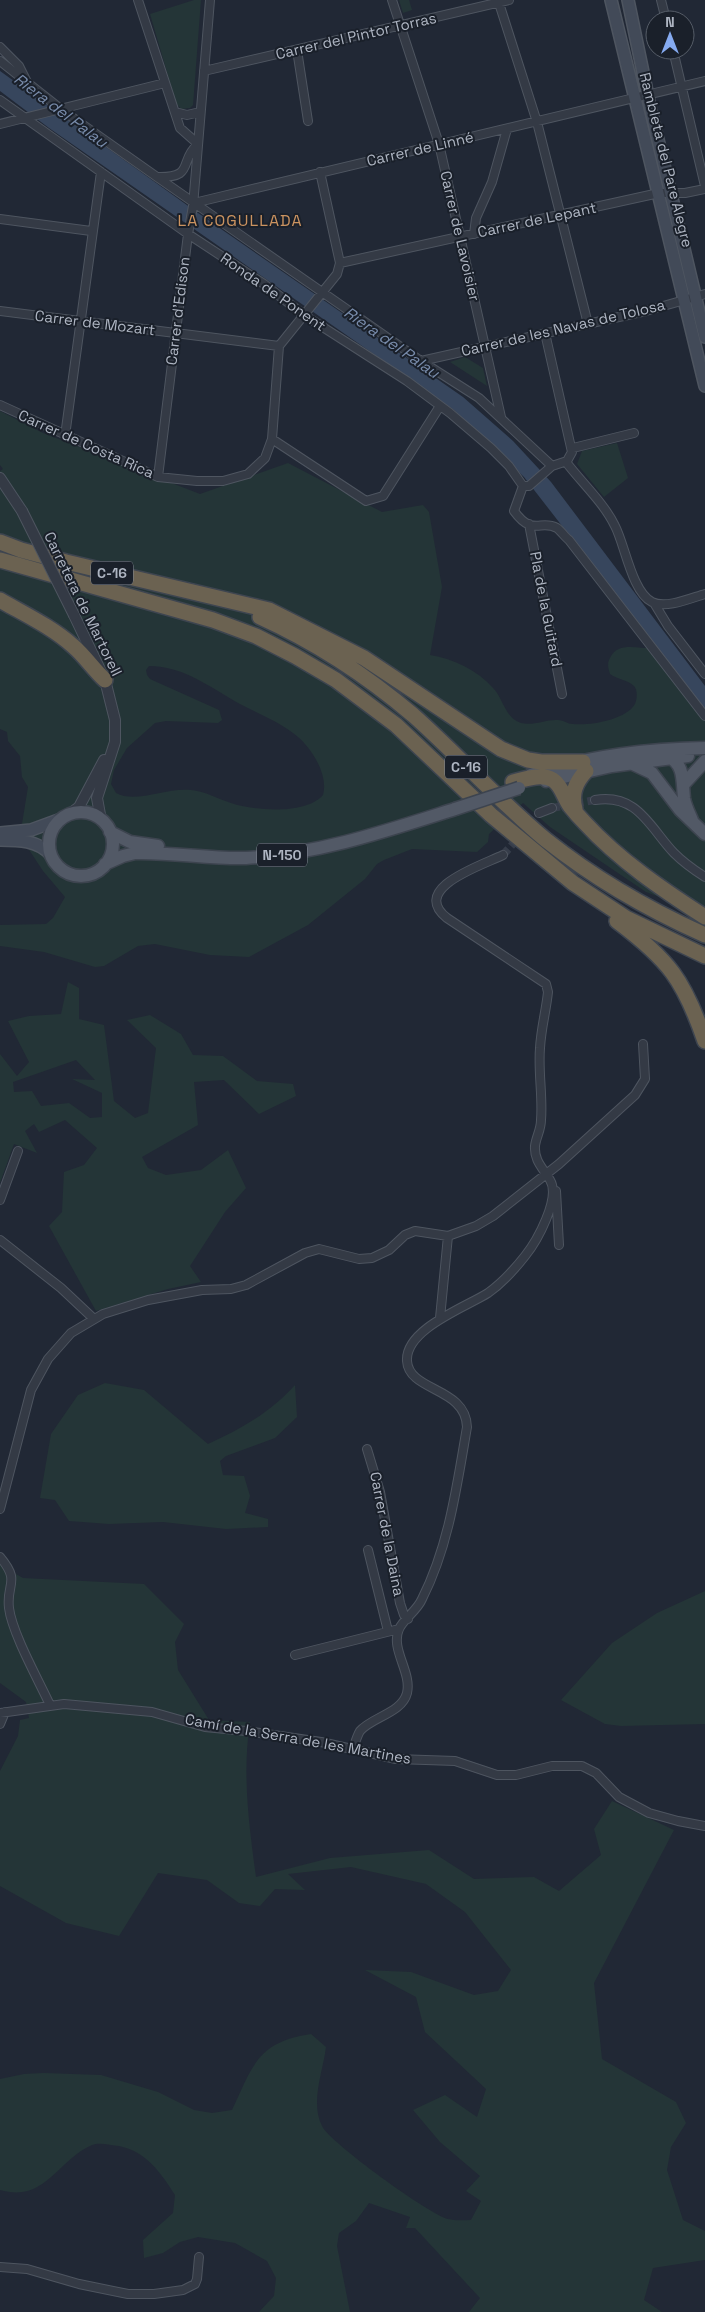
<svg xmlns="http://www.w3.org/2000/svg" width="705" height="2312" font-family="'Space Grotesk',sans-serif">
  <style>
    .green { fill: #243537; fill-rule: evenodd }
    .water { fill: #37465d }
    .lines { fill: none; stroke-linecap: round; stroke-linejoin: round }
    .minor-tunnel { stroke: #363d4a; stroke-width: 8; stroke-dasharray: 8 4; stroke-linecap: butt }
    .minor-casing { stroke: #4e5560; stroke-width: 10 }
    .tertiary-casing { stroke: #4e5560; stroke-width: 12 }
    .secondary-casing { stroke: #4e5560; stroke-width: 14 }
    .primary-casing { stroke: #3d444f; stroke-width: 15 }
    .motorway-casing { stroke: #3e4550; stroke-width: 18 }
    .minor { stroke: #343a45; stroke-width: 8 }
    .tertiary { stroke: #343a45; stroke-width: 10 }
    .secondary { stroke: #424a58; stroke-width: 11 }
    .primary { stroke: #525966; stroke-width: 12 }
    .motorway { stroke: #6b6251; stroke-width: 15 }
    .tertiary-bridge-casing { stroke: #4e5560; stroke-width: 12; stroke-linecap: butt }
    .primary-bridge-casing { stroke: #3d444f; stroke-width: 15; stroke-linecap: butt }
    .tertiary-bridge { stroke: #343a45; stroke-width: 10 }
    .primary-bridge { stroke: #525966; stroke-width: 12 }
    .labels { text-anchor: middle; stroke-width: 4; stroke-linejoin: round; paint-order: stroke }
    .shield { fill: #1a202a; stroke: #828894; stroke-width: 1 }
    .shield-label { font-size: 14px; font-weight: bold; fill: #aeb5c2 }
    .street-label { font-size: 15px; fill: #aeb5c2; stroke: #1a202a }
    .water-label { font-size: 16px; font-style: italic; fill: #788baa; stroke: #1a202a }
    .neighbourhood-label { font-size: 16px; letter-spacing: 1px; fill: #cb9360; stroke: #1a202a }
  </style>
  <rect width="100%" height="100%" fill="#212835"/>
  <!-- green -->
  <path class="green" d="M194,0H201L193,105L190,108L181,109L176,103L150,14Z
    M399,0H409L412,10L403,13Z
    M465,357L483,368L487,386L450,362Z
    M0,411L43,433L200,494L288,463L382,512L423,505L429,512L442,587L430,655C454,659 477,670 493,688C503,698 505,718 521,723C534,726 546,719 558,720C564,720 567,724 573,724C589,726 626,720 635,704C637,699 638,690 634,686C628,680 617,679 610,674C608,668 607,663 610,658C618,640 641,650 656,648L705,710V914L646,892L550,827L523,803L489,834L488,842L477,852L412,849L384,860L377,864L365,879L308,925L249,957L210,955L155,944L138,946L104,966L95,967L44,952L0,946V925L46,924L53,918L65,897L43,871L20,836L28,787L22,777L20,756L8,741L7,732L0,729V471L3,469L0,465ZM149,666C184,666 211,688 240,704C257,713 277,721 293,733C310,745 329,774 323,795C306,815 254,811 231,803C218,799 205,791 191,790C167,787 136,804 116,793L111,784L114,770L127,748L155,723L166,721L218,723L222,720L219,710L150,679L147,675L146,670Z
    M617,443L628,478L604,497L577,464L582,451Z
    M68,982L79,988V1019L104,1025L114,1101L135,1118L148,1113L156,1048L127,1020L150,1015L181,1034L193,1055L223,1056L257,1081L293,1084L296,1096L259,1114L224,1080L194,1082L198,1125L142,1157L148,1168L166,1175L201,1170L228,1150L246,1188L225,1212L190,1266L201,1282L168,1289L96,1311L49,1226L62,1212L64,1172L84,1165L97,1148L65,1120L39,1132L34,1124L25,1131L37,1153L14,1144L0,1183V1054L17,1076L29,1062L8,1021L29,1016L61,1014ZM76,1060L95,1080L72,1079L102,1093V1117L90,1118L69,1103L41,1106L32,1091L14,1092L13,1082Z
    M105,1383L144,1390L208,1444C241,1429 271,1412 295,1385L297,1417L275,1438L226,1456L220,1461L223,1475L244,1476L250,1496L245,1513L268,1519V1527L226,1529L163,1522L109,1524L69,1521L55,1500L40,1498L51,1434L78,1395Z
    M0,1565L23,1578L144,1584L184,1624L175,1642L178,1670L209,1720L250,1722C242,1774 249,1825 256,1877L330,1858L429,1850L474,1879L534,1877L559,1891L601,1855L594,1829L612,1801L674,1830L594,1983L602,2059L676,2102L686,2123L671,2147L667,2170L683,2220L705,2231V2260L653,2268L644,2300L662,2312H469L480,2298L415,2228H406L410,2217L369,2203L356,2221L339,2233L337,2246L350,2312H259L274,2296L276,2278L267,2261L235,2243L198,2237L180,2242L163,2253L144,2258L143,2240L173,2213L175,2195C161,2173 146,2151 119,2146C111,2145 99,2142 92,2145C57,2160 46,2203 0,2190V2079L24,2074L44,2073L101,2075L158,2092L194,2110L212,2113L232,2110C253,2066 257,2042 311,2034L326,2047C323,2072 310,2102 322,2126C329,2142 430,2215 448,2219C455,2221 464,2220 471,2220L481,2201L466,2191L480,2176L440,2142L413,2110L445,2095L477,2117L486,2089L425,2032L416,1997L365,1970L411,1972L474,1995L498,1991L511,1970L465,1912L426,1884L351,1867L288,1874L305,1890L275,1889L260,1906L239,1903L207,1880L158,1873L119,1936L66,1923L0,1886V1771L18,1736L20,1720L29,1718L26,1702L0,1683Z
    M705,1591V1724L621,1726L605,1724L561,1700L612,1643L657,1613Z"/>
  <!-- water -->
  <path class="water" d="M0,71L198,213L463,397L513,441L551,482L705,686V710L524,477L454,410L49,128L0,91Z"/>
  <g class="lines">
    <!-- minor-tunnel -->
    <path class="minor-tunnel" d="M552,808L595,800
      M503,855L520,836"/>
    <!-- minor casing -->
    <g class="minor-casing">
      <path id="minor" d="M138,0L180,128L198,144C178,161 196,178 157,177
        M392,0L439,144L501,417
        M498,0L537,122L588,324
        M661,0L666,20
        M0,47L19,66L26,80
        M297,50L308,121
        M673,50L705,186
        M0,61L62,110L157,177L421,361L479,398L552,466
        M204,71L509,0
        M0,100L188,234L264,284L304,315L407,381L450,413L491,448L509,466L523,486
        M175,112L187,115L200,112
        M0,124L165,83
        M320,172L340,263L337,274L279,346L272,439L366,501L383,496L440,406
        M194,203L705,81
        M0,219L91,231
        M474,234L476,218L492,182L507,129
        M340,263L659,193H685L705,189
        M0,311L279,346
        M421,361L646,311L705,294
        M0,405L158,477L197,481H223L248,474L265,458L272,439
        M65,436L101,172
        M573,448L634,433
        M566,462C582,483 604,503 615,526C625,545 632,592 652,602C666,609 691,598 705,594
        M158,477L188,234L193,206L210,0
        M523,486L514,511C533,537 540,519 557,528C561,531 565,537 569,540L705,716
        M523,486H529L552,466L567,461L572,452L545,333
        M529,524L562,694
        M654,603L668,626L705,674
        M595,800C638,793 650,828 674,853C684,863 694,870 705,877
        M539,813L552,808
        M556,1191L559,1245
        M0,1200L18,1151
        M0,1240L61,1288L94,1319
        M440,1318L448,1236
        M367,1449L380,1492L400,1603L404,1615L408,1619
        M0,1509L31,1390L48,1359L71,1333L103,1314L148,1300L202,1290L231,1289L246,1285L305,1253L319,1249L359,1259L372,1258L389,1250L405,1235L415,1231L448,1236L476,1226L493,1216L559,1164L635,1095L645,1079L643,1044
        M368,1550L388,1631
        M0,1557C21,1582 6,1583 9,1608C12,1633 39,1681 50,1705
        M295,1655L399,1629
        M0,1713L64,1704L152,1712L205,1727L246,1731L321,1742L396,1759L455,1761L497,1775H516L552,1766H582L596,1773L619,1797L649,1813L678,1821L705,1826
        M0,1724L5,1712
        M353,1749C355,1743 357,1736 360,1731C372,1717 402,1713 407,1693C412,1672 390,1649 399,1629C404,1618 417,1611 422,1599C449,1546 457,1485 467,1427C466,1387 409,1392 407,1361C405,1329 466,1307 488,1293C502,1283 514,1270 525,1256C537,1241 561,1198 550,1180C543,1168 534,1161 535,1146C536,1137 541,1130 541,1120C543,1097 538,1072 540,1048C541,1029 546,1011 548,992L546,984L447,918C409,888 483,865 503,855
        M0,2267L27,2269L79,2284L128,2294H154L183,2290L195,2284L197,2279L199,2257"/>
    </g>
    <!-- tertiary casing -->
    <g class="tertiary-casing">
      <path id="tertiary" d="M0,478L22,511
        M74,615L105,680L115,720V742L97,798L101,820
        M70,814L79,807L104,760"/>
    </g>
    <!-- secondary casing -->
    <g class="secondary-casing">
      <path id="secondary" d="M611,0L705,386
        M628,0L650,106L705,337
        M0,833L31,830L61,819
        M0,840C18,840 38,840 51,855"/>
    </g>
    <!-- primary casing -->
    <g class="primary-casing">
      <path id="primary" d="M667,756C685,764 682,781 684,798C685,805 689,813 692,820
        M633,764L652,773L680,810L705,834
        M531,775C587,756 647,749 705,748
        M546,781L612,766L688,756
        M684,784L705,761
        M49 844a32 32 0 1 1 64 0a32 32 0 1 1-64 0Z
        M110,832L130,842L158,846
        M105,864L123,856L135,853C172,852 209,859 246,858C319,854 386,831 455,809"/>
    </g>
    <!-- motorway casing -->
    <g class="motorway-casing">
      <path id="motorway" d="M0,542L21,550L66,562L269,610L364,658L501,749L528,760L541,762H583
        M0,560L213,620L256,636L295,656L336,680L396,725L491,815L573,883L626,918L705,956
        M0,600C24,614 52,627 73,646C85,656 93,669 105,680
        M260,617C315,642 367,676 413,715C458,755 499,801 546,840C595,879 647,909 705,935
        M513,782C525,779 542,773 553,780C562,786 564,798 570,806C574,811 580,818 585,823C619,860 663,890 705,917
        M575,809C571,794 575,783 586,771
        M617,921C669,960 684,980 705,1041"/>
    </g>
    <!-- minor -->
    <use href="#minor" class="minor"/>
    <!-- tertiary -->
    <use href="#tertiary" class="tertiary"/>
    <!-- secondary -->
    <use href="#secondary" class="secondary"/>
    <!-- primary -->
    <use href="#primary" class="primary"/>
    <!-- motorway -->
    <use href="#motorway" class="motorway"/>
    <!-- tertiary-bridge casing -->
    <g class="tertiary-bridge-casing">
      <path id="tertiary-bridge" d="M22,511L74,615"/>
    </g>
    <!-- primary-bridge casing -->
    <g class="primary-bridge-casing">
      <path id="primary-bridge" d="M455,809L519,788"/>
    </g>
    <!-- tertiary-bridge -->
    <use href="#tertiary-bridge" class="tertiary-bridge"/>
    <!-- primary-bridge -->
    <use href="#primary-bridge" class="primary-bridge"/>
  </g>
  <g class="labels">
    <!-- shield labels -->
    <g class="shield">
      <rect x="91" y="561.5" width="42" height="23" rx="4"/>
      <rect x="445" y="755.5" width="42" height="23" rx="4"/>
      <rect x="257" y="843.5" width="50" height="23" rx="4"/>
    </g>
    <g class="shield-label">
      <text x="112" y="578">C-16</text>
      <text x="466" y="772">C-16</text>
      <text x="282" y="860">N-150</text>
    </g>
    <!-- street labels -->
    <g class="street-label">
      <text transform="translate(356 36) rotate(-13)" y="5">Carrer del Pintor Torras</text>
      <text transform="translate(420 149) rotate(-13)" y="5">Carrer de Linné</text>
      <text transform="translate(666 160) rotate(76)" y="5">Rambleta del Pare Alegre</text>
      <text transform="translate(537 220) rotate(-12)" y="5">Carrer de Lepant</text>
      <text transform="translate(460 236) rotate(77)" y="5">Carrer de Lavoisier</text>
      <text transform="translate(273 292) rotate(35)" y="5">Ronda de Ponent</text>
      <text transform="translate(178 311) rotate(-83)" y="5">Carrer d'Edison</text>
      <text transform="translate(95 323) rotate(7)" y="5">Carrer de Mozart</text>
      <text transform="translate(563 328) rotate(-13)" y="5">Carrer de les Navas de Tolosa</text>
      <text transform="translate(86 444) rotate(24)" y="5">Carrer de Costa Rica</text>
      <text transform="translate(83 604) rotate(64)" y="5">Carretera de Martorell</text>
      <text transform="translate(546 609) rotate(79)" y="5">Pla de la Guitard</text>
      <text transform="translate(387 1534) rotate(79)" y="5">Carrer de la Daina</text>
      <text transform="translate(298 1739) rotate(10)" y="5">Camí de la Serra de les Martines</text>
    </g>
    <!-- water labels -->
    <g class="water-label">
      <text transform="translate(61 110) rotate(37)" y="6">Riera del Palau</text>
      <text transform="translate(392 342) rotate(35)" y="6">Riera del Palau</text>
    </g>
    <!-- neighbourhood labels -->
    <g class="neighbourhood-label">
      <text x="240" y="226">LA COGULLADA</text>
    </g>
  </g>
  <!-- north arrow -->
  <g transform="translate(670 35)"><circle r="24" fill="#1a202a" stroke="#555c67"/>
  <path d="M0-4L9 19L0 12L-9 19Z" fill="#85aaf0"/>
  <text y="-8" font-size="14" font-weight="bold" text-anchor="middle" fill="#aeb5c2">N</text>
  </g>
</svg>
